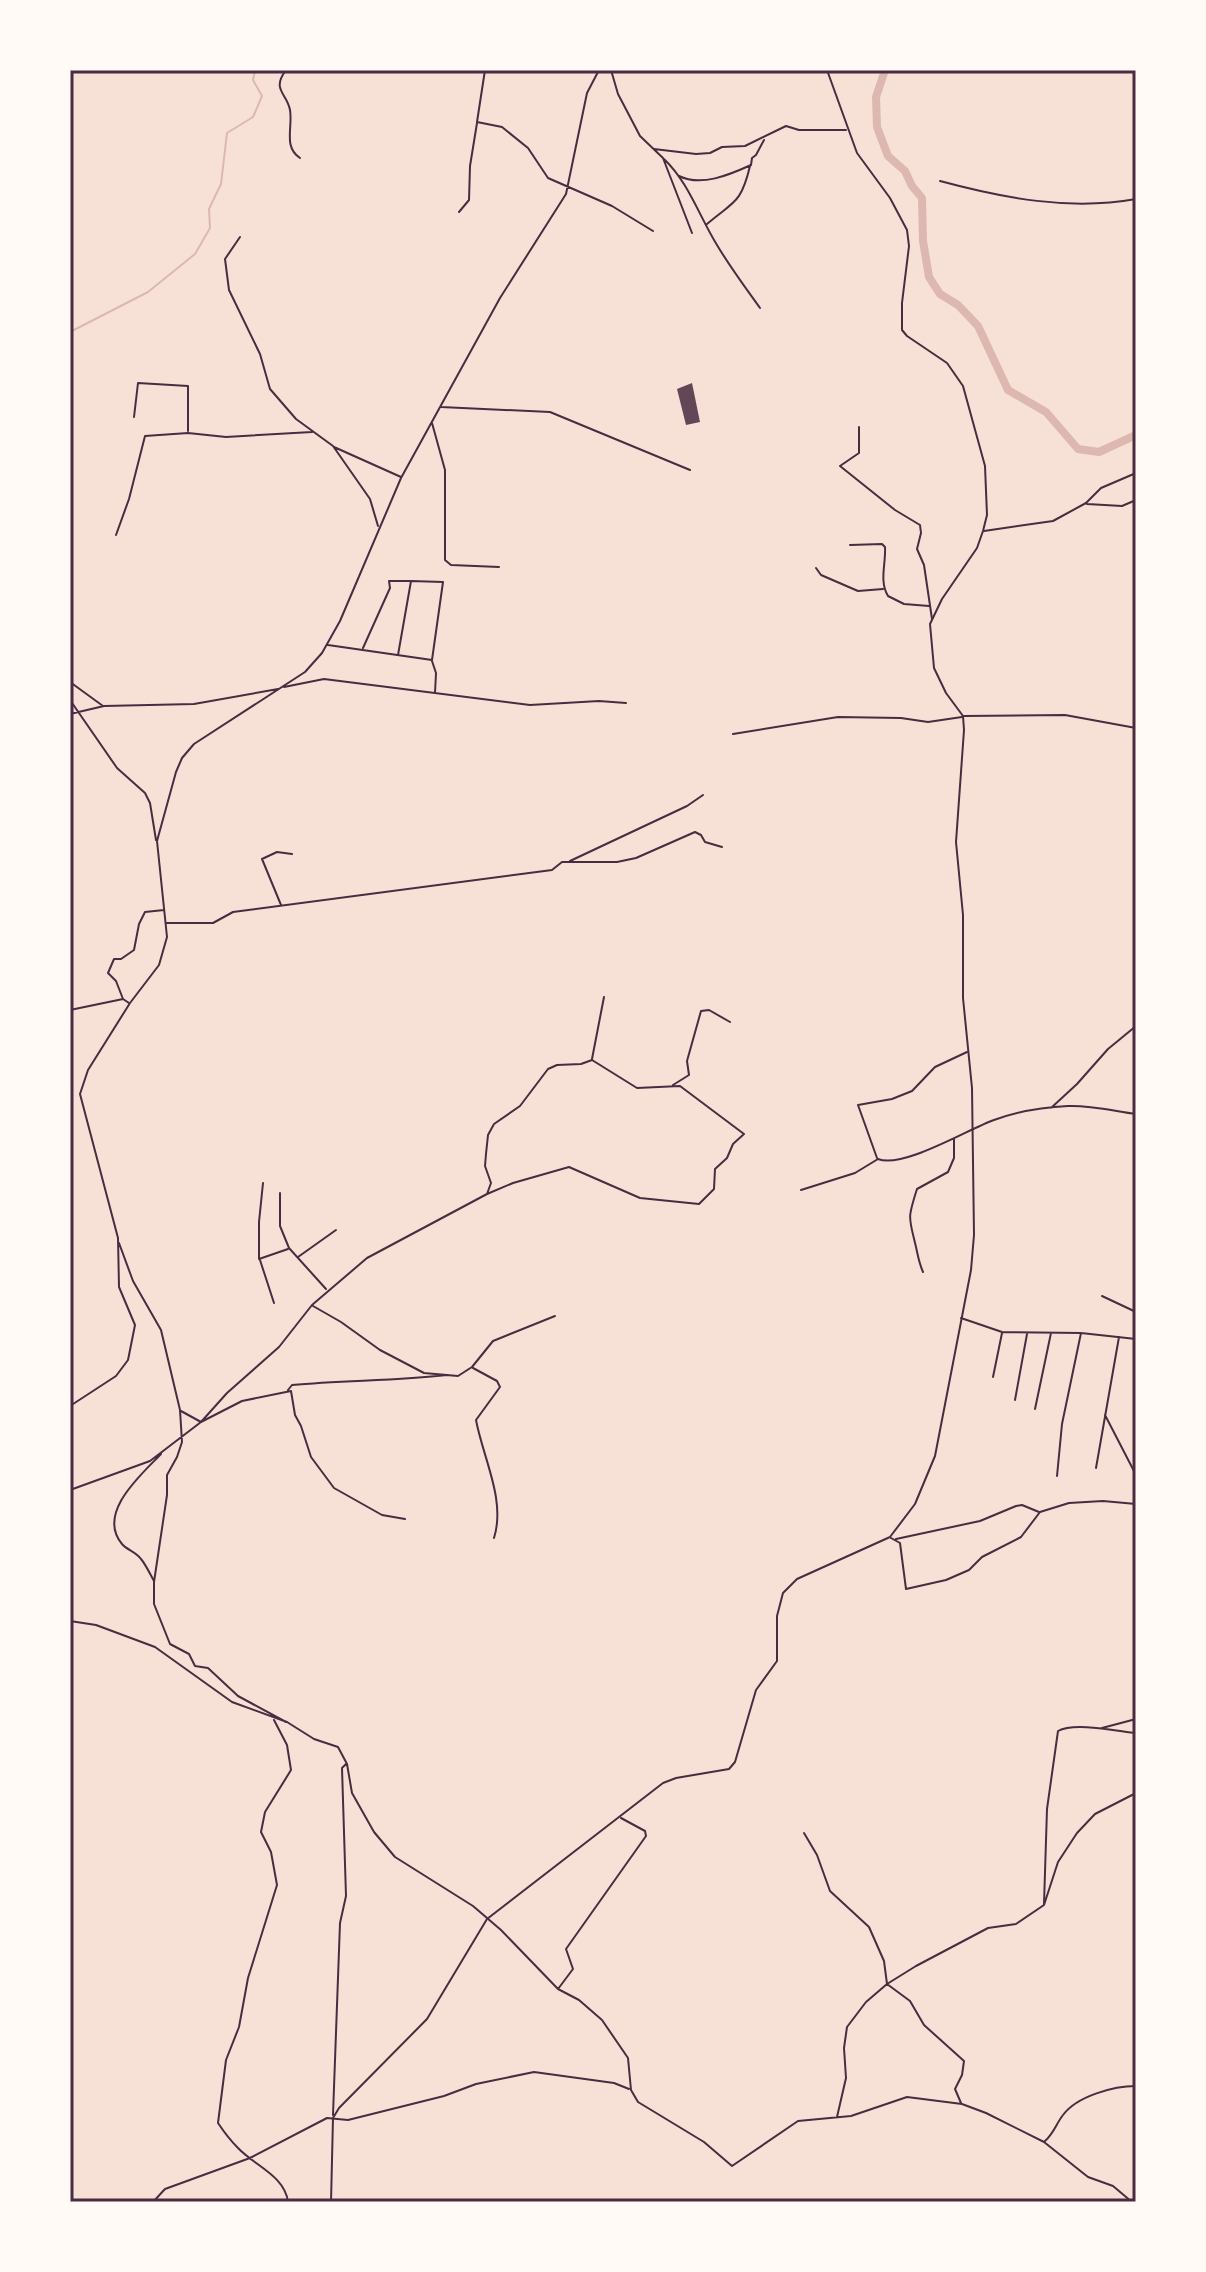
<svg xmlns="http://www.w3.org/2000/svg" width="1206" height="2272" font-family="'Archivo Narrow',sans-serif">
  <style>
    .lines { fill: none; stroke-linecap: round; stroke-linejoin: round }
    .stream { stroke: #dcb8b0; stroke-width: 2 }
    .river { stroke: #dcb8b0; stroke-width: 8 }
    .building { fill: #644757 }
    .minor { stroke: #4a2c40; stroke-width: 2 }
    .tertiary { stroke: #4a2c40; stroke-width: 2 }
    .neatline { fill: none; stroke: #4a2c40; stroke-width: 3 }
  </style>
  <rect width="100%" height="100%" fill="#f7e1d7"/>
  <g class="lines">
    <!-- stream -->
    <path class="stream" d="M70,332L148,292L195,254L210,228L209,209L221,184L227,133L253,117L262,96L253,80L255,70"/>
    <!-- river -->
    <path class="river" d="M885,70L876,97L877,127L888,156L905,171L912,186L922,198L923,241L929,277L940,294L958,305L978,326L1008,390L1046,412L1078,449L1099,452L1136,435"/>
  </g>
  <!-- building -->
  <path class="building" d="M692,383L700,422L686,425L677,389Z"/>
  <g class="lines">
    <!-- minor -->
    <path class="minor" d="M286,70C271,90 287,93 290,110C293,127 283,147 300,158
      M485,70L477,122L502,127L528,148L548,178L612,206L653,231
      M611,70L618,94L640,136L663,158L692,233
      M654,149L696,154L710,153L722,147L745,146L786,126L799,130H846
      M664,159C689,183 699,216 717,245C730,267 745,287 760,308
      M679,176C701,187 729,175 751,165L752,158L756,155L764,140
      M940,181C1003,198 1070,211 1136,199
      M459,212L469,200L470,166L477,123
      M707,224C734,201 741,204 750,166
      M240,237L225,259L229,290L260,354L270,389L296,419L333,446L370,499L378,526
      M441,407L550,412L690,470
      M134,417L138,383L188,386V431
      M432,423L445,470V560L451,565L499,567
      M859,427V453L840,466L895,510L920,525L921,533L917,549L924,565L932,619
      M334,447L401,477
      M1087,504L1122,506L1136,500
      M984,531L1053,521L1086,503L1101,488L1136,473
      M116,535L129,499L145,436L188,433L226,437L312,432
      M850,545L882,544L885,547C886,564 879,581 888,596L904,604L929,606
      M816,568L821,575L858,591L883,589
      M328,645L432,660L443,582L411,581L398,655
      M363,648L390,588L389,581H410
      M432,661L436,673L435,693
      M70,682L103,706
      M284,687L324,679L530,705L599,701L626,703
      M70,700L117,768L145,793L150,803L156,840
      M70,714L104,706L194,704L278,689
      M733,734L838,717L901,718L928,722L962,717
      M570,861L687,806L703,795
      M281,905L262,859L277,852L292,854
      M167,923H213L233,912L552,870L562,862H617L636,858L695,832L701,835L705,842L722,847
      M123,999L116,981L108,973L114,959H121L134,950L139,924L145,912L164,910
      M70,1010L123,999L129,1003
      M592,1059L604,997
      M673,1085L689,1075L687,1061L701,1011L709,1010L730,1022
      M1051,1108L1077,1084L1108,1049L1136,1026
      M877,1158L858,1105L892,1099L912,1091L935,1067L967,1052
      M263,1183L259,1222V1259L288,1249
      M801,1190L855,1173L878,1159C903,1169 968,1129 994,1120C1016,1112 1045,1107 1068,1106C1090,1105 1114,1111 1136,1114
      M280,1193V1226L289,1248L326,1289
      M119,1243L133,1281L161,1330L180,1410L182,1442L177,1457L167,1475V1495L154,1582V1604L170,1644L189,1654L195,1666L208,1668L238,1696L286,1722
      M298,1257L336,1230
      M260,1260L274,1303
      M923,1272C919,1263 918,1256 916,1247C909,1217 907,1220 917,1189L948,1172L954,1158V1139
      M1102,1296L1136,1312
      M313,1306L341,1322L380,1350L424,1373L458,1376L472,1367L493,1341L555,1316
      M961,1318L1002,1332L1081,1333L1136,1339
      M473,1368L497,1381L500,1387L476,1420C483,1458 506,1500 494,1538
      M993,1377L1002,1333
      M288,1390L292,1385C344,1380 395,1381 447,1375
      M1015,1400L1027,1334
      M70,1406L116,1376L128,1360L135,1325L119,1287L118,1238L80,1094L88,1070L130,1003L159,965L167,937L157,841L176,772L182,758L194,744L305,672L322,653L340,621L401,478L500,298L566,194L587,93L599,70
      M1035,1409L1051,1333
      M181,1411L201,1422L242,1401L291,1391L295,1415L301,1426L311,1457L334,1488L382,1515L405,1519
      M1105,1415L1136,1475
      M1096,1468L1119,1337
      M1057,1476L1062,1424L1081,1333
      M70,1490L150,1461L201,1422L227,1393L279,1347L312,1305L367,1258L487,1194L491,1183L485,1166L486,1154L488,1135L494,1124L520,1106L548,1069L557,1065L581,1064L592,1060L637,1088L680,1086L744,1134L733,1144L727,1158L715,1169L714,1189L699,1204L640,1198L569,1167L513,1183L487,1194
      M891,1538L900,1543L906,1589L946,1580L969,1570L982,1557L1021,1537L1040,1512L1069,1503L1103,1501L1136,1504
      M896,1539L980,1521L1016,1506L1022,1505L1039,1512
      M154,1581C150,1574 146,1565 141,1559C136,1552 127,1550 122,1544C96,1513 142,1474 161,1454
      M70,1621L96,1625L155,1647L232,1702L287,1722L314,1739L338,1747L347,1764L352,1793L374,1832L395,1857L473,1906L501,1930L558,1989L579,2000L602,2020L628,2058L631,2090L638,2102L704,2142L732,2166L798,2121L851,2116L907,2097L962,2104L986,2113L1044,2142L1088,2177L1113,2186L1132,2202
      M274,1720L287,1745L291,1770L265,1812L261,1832L271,1852L277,1885L248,1978L239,2027L226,2060L218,2123C224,2132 231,2141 238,2148C255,2166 285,2176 288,2202
      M1102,1728L1136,1719
      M804,1833L817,1855L830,1891L869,1927L884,1961L887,1984L910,2001L924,2025L964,2061L962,2075L955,2089L961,2103
      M1044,1904L1047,1809L1058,1731C1074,1722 1117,1731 1136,1733
      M558,1989L573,1969L566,1949L646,1836L645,1831L621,1818
      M333,2115L340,1923L346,1896L342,1768L346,1764
      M837,2117L846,2078L844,2048L847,2027L866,2002L887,1984L916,1966L988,1928L1016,1924L1044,1905L1058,1862L1077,1833L1095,1814L1136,1793
      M1045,2141C1054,2133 1056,2124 1063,2115C1077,2096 1114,2086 1136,2086
      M153,2202L165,2189L250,2158L327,2118L348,2120L444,2096L476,2084L534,2072L614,2083L629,2089"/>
    <!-- tertiary -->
    <path class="tertiary" d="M964,716L1065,715L1136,728
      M331,2202L333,2118L339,2108L427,2019L487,1919L663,1783L676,1778L729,1769L735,1762L756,1690L777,1661V1616L783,1593L797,1579L890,1537L915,1504L935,1456L971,1270L974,1235L972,1088L963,998V915L956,842L964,730L963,716L946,693L934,668L930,624L942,599L977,548L983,531L987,515L985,466L963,386L947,363L907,336L902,330V303L909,246L907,230L890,198L857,153L827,70"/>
  </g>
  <!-- border -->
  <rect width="1206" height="2272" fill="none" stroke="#fffaf5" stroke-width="144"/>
  <rect x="72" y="72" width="1062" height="2128" class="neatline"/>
</svg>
